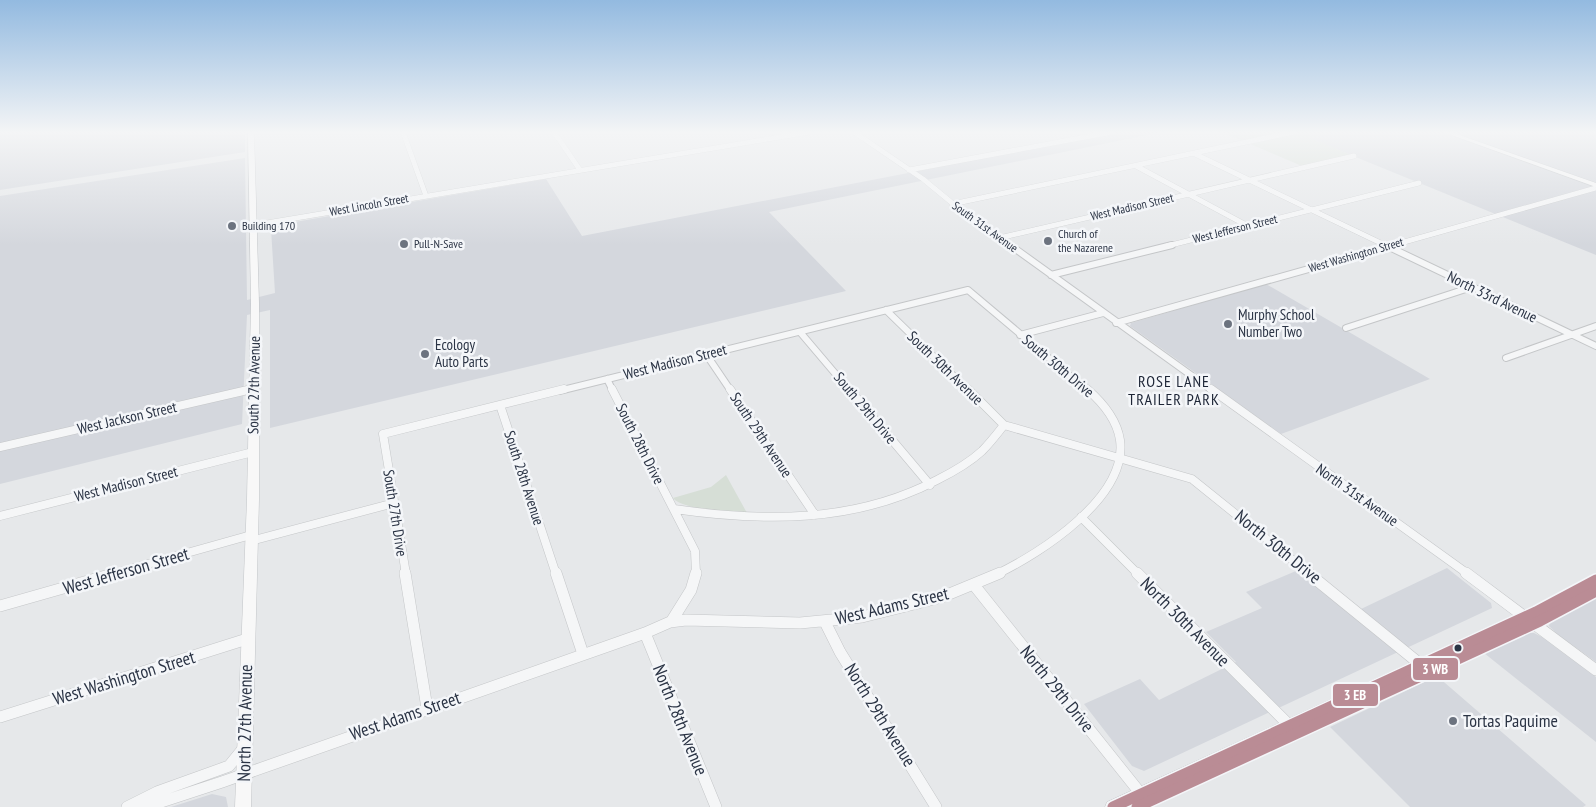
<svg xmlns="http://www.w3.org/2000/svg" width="1596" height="807" font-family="'PT Sans Narrow',sans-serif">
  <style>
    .built { fill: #d4d7dd }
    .green { fill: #d6ded6 }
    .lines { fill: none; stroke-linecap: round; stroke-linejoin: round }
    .minor-far3-casing { stroke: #c4c6c8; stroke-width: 5.5 }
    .minor-far2-casing { stroke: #c4c6c8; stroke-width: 8 }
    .minor-far1-casing { stroke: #c4c6c8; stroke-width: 9 }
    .minor-casing { stroke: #c4c6c8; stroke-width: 12 }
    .major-casing { stroke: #c2c5c8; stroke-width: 1 }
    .minor-far3 { stroke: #f5f6f7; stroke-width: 5 }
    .minor-far2 { stroke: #f5f6f7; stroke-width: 6 }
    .minor-far1 { stroke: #f5f6f7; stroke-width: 8 }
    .minor { stroke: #f5f6f7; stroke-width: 11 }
    .major { fill: #f8f8f8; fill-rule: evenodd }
    .bus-1-casing { stroke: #f4f6f9; stroke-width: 14 }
    .bus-2-casing { stroke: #f4f6f9; stroke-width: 14 }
    .bus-1 { stroke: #ba8c95; stroke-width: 11 }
    .bus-2 { stroke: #ba8c95; stroke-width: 11 }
    .poi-dot { fill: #6c737f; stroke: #f4f6f9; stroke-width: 2 }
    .bus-dot { fill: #2b3445; stroke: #f4f6f9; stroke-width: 2 }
    .labels { text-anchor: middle; stroke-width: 5; stroke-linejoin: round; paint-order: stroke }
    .far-street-label { font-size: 12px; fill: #2b3445; stroke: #f4f6f9 }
    .far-poi-label { font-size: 12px; fill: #2b3445; stroke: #f4f6f9; text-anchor: start }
    .street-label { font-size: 15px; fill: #2b3445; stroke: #f4f6f9 }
    .poi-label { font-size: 15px; fill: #2b3445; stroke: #f4f6f9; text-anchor: start }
    .neighbourhood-label { font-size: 16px; letter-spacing: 1px; fill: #1d2536; stroke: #f4f6f9 }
    .near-street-label { font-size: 18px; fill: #2b3445; stroke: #f4f6f9 }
    .near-poi-label { font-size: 18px; fill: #2b3445; stroke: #f4f6f9; text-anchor: start }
    .line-badge { stroke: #f4f6f9; stroke-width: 2 }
    .badge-label { font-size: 14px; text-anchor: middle; font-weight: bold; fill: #fff }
  </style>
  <rect width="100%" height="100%" fill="#e6e8ea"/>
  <!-- built -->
  <path class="built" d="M0,132H245V152L0,190Z
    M1120,132H1162L769,212L846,291L270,428V310L247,315L242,424L0,484V196L245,158L247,300L275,293L271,229L277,225L546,179L582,236Z
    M1337,132H1596V255L1309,138Z
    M1266,284L1430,379L1281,434L1130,326L1131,323Z
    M1303,568L1351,607L1361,609L1447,568L1491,603L1492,608L1144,771L1132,766L1084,704L1140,679L1159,700L1236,662L1206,632L1262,608L1246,592Z
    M1596,597V662L1557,634L1549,626L1551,620Z
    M1526,633H1534L1542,637L1596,677V742L1484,653Z
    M1437,676L1586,805L1583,807H1410L1330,727Z
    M212,794L226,797L228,807H171Z"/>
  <!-- green -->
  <path class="green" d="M1222,132H1337L1310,138L1351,155L1302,166Z
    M726,475L747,513C732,512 682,510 673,498L711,487Z"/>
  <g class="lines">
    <!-- minor-far3 casing -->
    <g class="minor-far3-casing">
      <path id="minor-far3" d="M403,132L426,196
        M554,132L580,170
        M854,132L923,179L957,207L1011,246
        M1195,154L1387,246
        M1136,166L1248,226
        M909,170L1112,132
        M952,204L1294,132
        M254,225L810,132
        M999,238L1354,156
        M1167,246L1419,183
        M1390,246L1596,188"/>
    </g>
    <!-- minor-far2 casing -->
    <g class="minor-far2-casing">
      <path id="minor-far2" d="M1010,245L1213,391
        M1385,245L1596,346
        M1051,275L1172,245
        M886,310L969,391
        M1116,323L1394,245
        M1346,328L1472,287
        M800,332L850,391
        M1020,335L1103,313
        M706,354L731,391
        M1506,358L1596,326
        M607,379L613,391
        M247,391L254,389
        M559,391L968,290L1088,391"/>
    </g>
    <!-- minor-far1 casing -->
    <g class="minor-far1-casing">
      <path id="minor-far1" d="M612,389L695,551L696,574
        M730,389L815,515
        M849,389L930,485
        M968,389L1004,425L1192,479L1310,574
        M1211,389L1468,574
        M500,405L556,574
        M0,447L252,389
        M674,509C764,522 855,523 937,480C953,472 969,463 982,451C990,443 997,434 1004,425
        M0,516L253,452
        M1081,517L1138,574
        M251,541L394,503
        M112,574L251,535
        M406,574L383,434L564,389
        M997,574C1041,553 1128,497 1120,440C1117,420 1102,402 1087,389"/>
    </g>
    <!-- minor casing -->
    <g class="minor-casing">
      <path id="minor" d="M405,573L427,708
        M556,573L583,654
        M1137,573L1290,726
        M1308,573L1420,664
        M1466,573L1596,670
        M974,585L1141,794
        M0,606L116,573
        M671,622L691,590L696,573
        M825,622L840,652L936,807
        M645,633L716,807
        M0,717L247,639
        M127,807L157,792L229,766L242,750
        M138,807L155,804L222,782L645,633L670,622L686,620L800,623L862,617L942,597L1000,573"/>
    </g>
    <!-- major casing -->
    <g class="major-casing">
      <path id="major" d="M248,132H254L259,303V499L251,807H235L247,499L251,303Z
        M1443,132H1451L1596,183V187Z
        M1596,575V586L1541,616L1130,807H1105L1107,802L1531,608Z"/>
    </g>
    <!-- minor-far3 -->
    <use href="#minor-far3" class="minor-far3"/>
    <!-- minor-far2 -->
    <use href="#minor-far2" class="minor-far2"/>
    <!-- minor-far1 -->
    <use href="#minor-far1" class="minor-far1"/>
    <!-- minor -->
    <use href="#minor" class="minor"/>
    <!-- major -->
    <use href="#major" class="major"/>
    <!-- bus-1 casing -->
    <g class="bus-1-casing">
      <path id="bus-1" d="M1113,807L1536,612L1596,580"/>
    </g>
    <!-- bus-2 casing -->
    <g class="bus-2-casing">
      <path id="bus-2" d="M1137,807L1540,621L1596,591"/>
    </g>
    <!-- bus-1 -->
    <use href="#bus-1" class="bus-1"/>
    <!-- bus-2 -->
    <use href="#bus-2" class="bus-2"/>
  </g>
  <!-- sky -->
  <linearGradient id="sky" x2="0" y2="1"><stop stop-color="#93bae0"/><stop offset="0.54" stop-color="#f4f5f6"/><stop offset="1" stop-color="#f4f5f6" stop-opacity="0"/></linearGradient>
  <rect width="1596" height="245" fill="url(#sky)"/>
  <!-- markers -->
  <g class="poi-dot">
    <circle cx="232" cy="226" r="5"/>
    <circle cx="1048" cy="241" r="5"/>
    <circle cx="404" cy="244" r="5"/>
    <circle cx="1228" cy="324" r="5"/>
    <circle cx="425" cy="354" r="5"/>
    <circle cx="1453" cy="721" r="5"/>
  </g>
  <circle class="bus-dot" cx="1458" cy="648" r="4.5"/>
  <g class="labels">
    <!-- far-street labels -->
    <g class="far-street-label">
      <text transform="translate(369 205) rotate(-10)" y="4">West Lincoln Street</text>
      <text transform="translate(1132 207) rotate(-13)" y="4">West Madison Street</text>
      <text transform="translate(985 227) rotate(36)" y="4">South 31st Avenue</text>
      <text transform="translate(1235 229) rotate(-14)" y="4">West Jefferson Street</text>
      <text transform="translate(1356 255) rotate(-16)" y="4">West Washington Street</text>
    </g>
    <!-- far-poi labels -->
    <g class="far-poi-label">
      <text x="242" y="230">Building 170</text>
      <text x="1058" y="238">Church of<tspan x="1058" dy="14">the Nazarene</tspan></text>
      <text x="414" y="248">Pull-N-Save</text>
    </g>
    <!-- street labels -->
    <g class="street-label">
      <text transform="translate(1492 297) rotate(26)" y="5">North 33rd Avenue</text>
      <text transform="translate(675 362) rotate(-14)" y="5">West Madison Street</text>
      <text transform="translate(1058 366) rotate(40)" y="5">South 30th Drive</text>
      <text transform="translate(945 368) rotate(44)" y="5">South 30th Avenue</text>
      <text transform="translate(254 385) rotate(-89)" y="5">South 27th Avenue</text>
      <text transform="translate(865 408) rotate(50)" y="5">South 29th Drive</text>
      <text transform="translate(127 418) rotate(-13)" y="5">West Jackson Street</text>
      <text transform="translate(761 435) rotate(56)" y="5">South 29th Avenue</text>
      <text transform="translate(640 444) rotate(63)" y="5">South 28th Drive</text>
      <text transform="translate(524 478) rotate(72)" y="5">South 28th Avenue</text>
      <text transform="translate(126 484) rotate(-14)" y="5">West Madison Street</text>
      <text transform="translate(1357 495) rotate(35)" y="5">North 31st Avenue</text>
      <text transform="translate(395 513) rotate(81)" y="5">South 27th Drive</text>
    </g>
    <!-- poi labels -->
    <g class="poi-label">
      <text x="1238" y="320">Murphy School<tspan x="1238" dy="17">Number Two</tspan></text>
      <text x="435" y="350">Ecology<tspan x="435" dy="17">Auto Parts</tspan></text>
    </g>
    <!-- neighbourhood labels -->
    <g class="neighbourhood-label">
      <text x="1174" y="387">ROSE LANE<tspan x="1174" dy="18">TRAILER PARK</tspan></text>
    </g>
    <!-- near-street labels -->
    <g class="near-street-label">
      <text transform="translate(1278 547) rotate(39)" y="6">North 30th Drive</text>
      <text transform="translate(126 571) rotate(-16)" y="6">West Jefferson Street</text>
      <text transform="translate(892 606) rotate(-13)" y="6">West Adams Street</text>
      <text transform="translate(1185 622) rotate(45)" y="6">North 30th Avenue</text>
      <text transform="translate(124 678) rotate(-17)" y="6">West Washington Street</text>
      <text transform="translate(1057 689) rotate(51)" y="6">North 29th Drive</text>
      <text transform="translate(880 715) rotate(58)" y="6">North 29th Avenue</text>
      <text transform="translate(405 716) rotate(-19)" y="6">West Adams Street</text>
      <text transform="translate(680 720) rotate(68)" y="6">North 28th Avenue</text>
      <text transform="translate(245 723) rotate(-89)" y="6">North 27th Avenue</text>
    </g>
    <!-- near-poi labels -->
    <g class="near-poi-label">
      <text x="1463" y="727">Tortas Paquime</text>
    </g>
  </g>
  <g class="line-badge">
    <rect x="1412" y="657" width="47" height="24" rx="5" fill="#ba8c95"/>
    <rect x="1332" y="683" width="47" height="24" rx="5" fill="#ba8c95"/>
  </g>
  <g class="badge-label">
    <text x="1435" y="674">3 WB</text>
    <text x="1355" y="700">3 EB</text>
  </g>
</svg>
